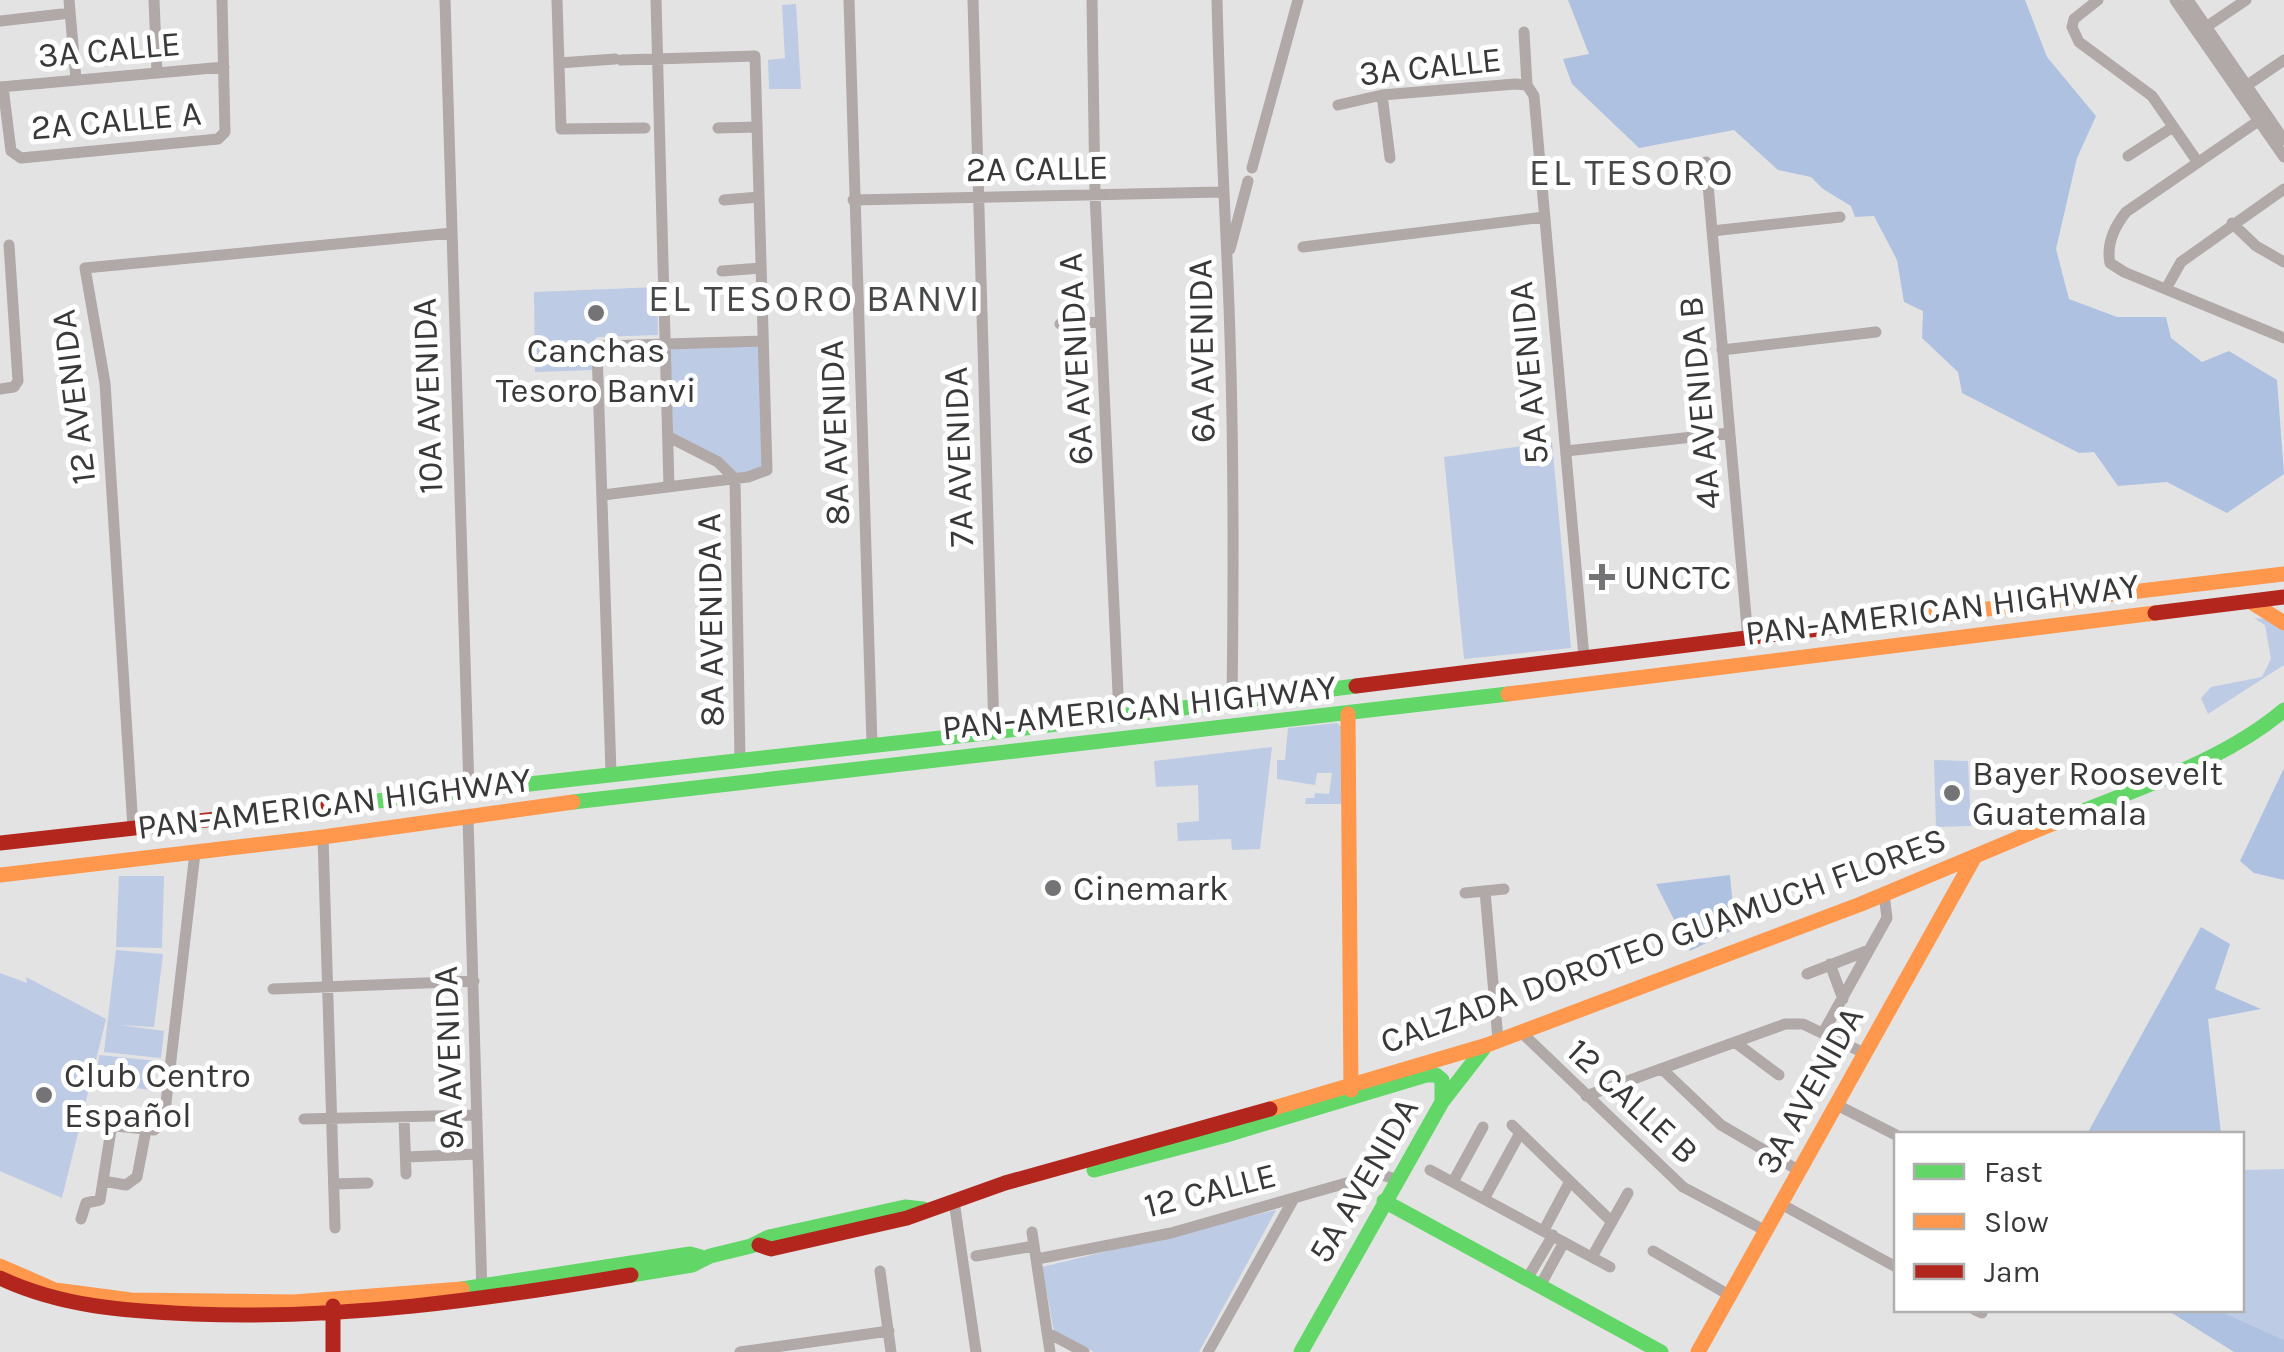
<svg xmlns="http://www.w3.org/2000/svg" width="2284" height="1352" font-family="Karla,sans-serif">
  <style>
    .green { fill: #becbe4 }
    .forest { fill: #afc1e1 }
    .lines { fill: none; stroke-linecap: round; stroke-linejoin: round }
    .street { stroke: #b1a8a8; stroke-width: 11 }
    .fast { stroke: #63d668; stroke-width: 15 }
    .slow { stroke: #ff974d; stroke-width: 15 }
    .jam { stroke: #b3261e; stroke-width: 15 }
    .poi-dot { fill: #747476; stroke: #fff; stroke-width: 4 }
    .labels { text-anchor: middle; stroke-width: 10; stroke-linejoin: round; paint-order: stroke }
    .street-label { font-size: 35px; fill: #39393a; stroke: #fff }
    .poi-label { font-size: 35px; fill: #39393a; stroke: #fff; text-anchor: start }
    .neighbourhood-label { font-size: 38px; letter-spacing: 2.5px; fill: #464748; stroke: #fff }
  </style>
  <rect width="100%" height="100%" fill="#e3e3e4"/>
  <!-- green -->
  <path class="green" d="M796,4L801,89H769L768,60L785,58L782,5Z
    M657,287L658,335L597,337L591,344L592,370L535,372L534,292Z
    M760,344L764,470L736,476L673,435L670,348Z
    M1552,442L1571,648L1464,659L1444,457Z
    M2254,618L2265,619L2284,631V665L2208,714L2201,698L2211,687L2262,677L2271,659L2265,625Z
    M1337,723L1341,727L1344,804H1305L1306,798H1314L1315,793L1329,794L1332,773H1317L1315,785L1277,779V760H1285L1288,728Z
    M1272,747L1260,849L1232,850L1231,839L1178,841L1177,823L1199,821L1198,785L1156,787L1154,761Z
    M1934,760L1968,761L1971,826L1936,827Z
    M119,876H164L162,948L116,947Z
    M116,950L163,954L154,1027L120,1025L164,1031L161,1058L104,1052Z
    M0,973L27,983L26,977L106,1019L62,1198L0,1171Z
    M99,1055L157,1061L154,1090L96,1084Z
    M2284,1169V1340L2218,1310H2242V1170Z
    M1276,1210L1199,1352H1094L1054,1332L1042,1267Z"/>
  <!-- forest -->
  <path class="forest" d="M1568,0H2025L2047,57L2096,116L2077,158L2056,249L2069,299L2117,317H2166L2171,338L2202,362L2229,351L2277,380L2284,474L2227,513L2167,482L2118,486L2094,452L2079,453L1962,393L1958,372L1922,338L1923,311L1904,302L1897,260L1874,216L1855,217L1851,206L1823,189L1811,177L1778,170L1734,130L1639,148L1572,84L1563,59L1589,54Z
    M2284,768V880L2254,873L2240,861Z
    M1730,875L1735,929L1690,951L1656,884Z
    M2201,927L2230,944L2215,989L2261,1009L2208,1019L2221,1134H2087Z
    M2167,1310H2218L2284,1340V1352H2234Z"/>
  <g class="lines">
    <!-- street -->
    <path class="street" d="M69,0L76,79
      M154,0L157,72
      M445,0L469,790
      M557,0L561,129L645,128
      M656,0L669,487
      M849,0L872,744
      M973,0L994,732
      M1092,0L1095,194L1119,715
      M1217,0C1219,86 1223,172 1227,259C1234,405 1234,554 1232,700
      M2098,0L2074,19L2072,27L2079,42L2152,96L2197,161
      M2175,0L2284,157
      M2188,0L2284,140
      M0,21L62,14
      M2206,27L2246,0
      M1524,32L1527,85L1534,96L1584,657
      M559,63L615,59
      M2246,86L2284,60
      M0,87L224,67
      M3,87L11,151L21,158L218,139L225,132L222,0
      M1382,95L1390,158
      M1338,105L1382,95L1515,84L1527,85
      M2267,115L2126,212C2115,226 2106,244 2110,263L2124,272L2284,338
      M718,128L757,127
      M2128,156L2173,127
      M1706,162L1748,639
      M1252,168L1298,0
      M724,200L759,197
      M853,200L1221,192
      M2232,223L2256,246L2284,262
      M1712,231L1840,217
      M1303,247L1544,217
      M1230,249L1248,181
      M722,271L761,268
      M2167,287L2181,262L2284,189
      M1060,324L1101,322
      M1722,350L1876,332
      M0,389L14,387L18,381L9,245
      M669,437L718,462L735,479L740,759
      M1566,451L1729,433
      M603,495L748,477L767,470L755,56L621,60
      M611,773L597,350L603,346L763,341
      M468,817L482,1294
      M133,828L105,383L85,268L452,233
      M323,837L335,1228
      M1485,891L1498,1040
      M1465,893L1504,889
      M1830,964L1843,999
      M1807,974L1869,950
      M273,989L474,981
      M1824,1031L1887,918L1884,894
      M1521,1032L1683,1187L1766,1231
      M1736,1043L1779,1075
      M1662,1069L1721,1125L1798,1170
      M1586,1096L1785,1024H1803L1864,1053
      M1835,1104L1896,1135
      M404,1117L406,1174
      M304,1119L477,1115
      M1512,1125L1612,1222
      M406,1157L478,1154
      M1430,1170L1610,1267
      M103,1181L126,1185L137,1177L146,1130
      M1453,1182L1483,1127
      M334,1184L368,1183
      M1484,1199L1520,1133
      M954,1201L976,1352
      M1781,1204L1896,1267
      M81,1219L86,1203L100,1200L111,1130L116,1126L154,1130L164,1120L195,853
      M1544,1230L1570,1181
      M1032,1232L1050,1352
      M1653,1251L1729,1295
      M976,1256L1034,1246
      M1592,1257L1628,1193
      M1037,1259L1171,1233L1378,1174L1396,1179
      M880,1271L891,1352
      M1527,1279L1553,1235
      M1540,1286L1564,1242
      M1975,1310L1982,1313
      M1048,1333L1084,1352
      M740,1352L889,1331
      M1208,1352L1293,1200"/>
    <!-- fast -->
    <path class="fast" d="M368,802L994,732L1356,686
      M573,802L1508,694
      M2054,823C2129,791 2222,763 2284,710
      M1094,1170L1223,1136L1426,1075H1436L1442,1080V1102
      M1384,1201L1661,1352
      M631,1275L692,1265L710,1256L751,1246L769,1237L905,1207L923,1209
      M462,1289L690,1254L701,1257
      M1301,1352L1442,1102L1484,1048"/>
    <!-- slow -->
    <path class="slow" d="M2251,602L2284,623
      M1843,626L2284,574
      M1508,694L2155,613
      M1348,714L1351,1090
      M0,875L323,837L573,802
      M1270,1109L1487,1045L1861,904L2054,823
      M0,1266L55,1290L131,1300L294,1302L462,1289
      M1698,1352L1974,858"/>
    <!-- jam -->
    <path class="jam" d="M2155,613L2284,597
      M1356,686L1843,626
      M0,843L368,802
      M759,1245L771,1249L907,1218L1005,1183L1270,1109
      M0,1278C62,1307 126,1311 193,1314C344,1320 482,1300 631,1275
      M333,1306V1352"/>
  </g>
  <!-- markers -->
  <g class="poi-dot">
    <circle cx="596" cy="313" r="10"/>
    <path d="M1597 562h10v10h10v10h-10v10h-10v-10h-10v-10h10z"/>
    <circle cx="1952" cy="793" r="10"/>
    <circle cx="1053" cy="888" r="10"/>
    <circle cx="44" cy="1095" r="10"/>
  </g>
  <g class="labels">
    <!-- street labels -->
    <g class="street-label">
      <text transform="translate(109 49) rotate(-5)" y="12">3A CALLE</text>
      <text transform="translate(1430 66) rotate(-6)" y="12">3A CALLE</text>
      <text transform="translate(116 120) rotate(-5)" y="12">2A CALLE A</text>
      <text transform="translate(1037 168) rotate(-1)" y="12">2A CALLE</text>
      <text transform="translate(1201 351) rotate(-91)" y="12">6A AVENIDA</text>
      <text transform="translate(1075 359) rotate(-93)" y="12">6A AVENIDA A</text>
      <text transform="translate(1528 373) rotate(-95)" y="12">5A AVENIDA</text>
      <text transform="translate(427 396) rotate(-92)" y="12">10A AVENIDA</text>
      <text transform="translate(73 397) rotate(-97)" y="12">12 AVENIDA</text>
      <text transform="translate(1699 403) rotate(-95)" y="12">4A AVENIDA B</text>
      <text transform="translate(834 433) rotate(-92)" y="12">8A AVENIDA</text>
      <text transform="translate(958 457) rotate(-92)" y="12">7A AVENIDA</text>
      <text transform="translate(1942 609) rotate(-7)" y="12">PAN-AMERICAN HIGHWAY</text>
      <text transform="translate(710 620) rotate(-91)" y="12">8A AVENIDA A</text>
      <text transform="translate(1139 707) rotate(-6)" y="12">PAN-AMERICAN HIGHWAY</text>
      <text transform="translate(334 803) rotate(-7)" y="12">PAN-AMERICAN HIGHWAY</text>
      <text transform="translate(1663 940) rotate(-20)" y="12">CALZADA DOROTEO GUAMUCH FLORES</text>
      <text transform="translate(448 1058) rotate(-92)" y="12">9A AVENIDA</text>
      <text transform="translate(1809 1090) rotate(-61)" y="12">3A AVENIDA</text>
      <text transform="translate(1633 1101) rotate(43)" y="12">12 CALLE B</text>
      <text transform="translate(1363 1180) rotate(-60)" y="12">5A AVENIDA</text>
      <text transform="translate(1210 1190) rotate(-14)" y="12">12 CALLE</text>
    </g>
    <!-- poi labels -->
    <g class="poi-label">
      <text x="596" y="362" text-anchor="middle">Canchas<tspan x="596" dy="40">Tesoro Banvi</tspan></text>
      <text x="1624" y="589">UNCTC</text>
      <text x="1972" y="785">Bayer Roosevelt<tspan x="1972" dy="40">Guatemala</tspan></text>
      <text x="1073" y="900">Cinemark</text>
      <text x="64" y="1087">Club Centro<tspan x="64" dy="40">Español</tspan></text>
    </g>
    <!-- neighbourhood labels -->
    <g class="neighbourhood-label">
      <text x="1632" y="185">EL TESORO</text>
      <text x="815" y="311">EL TESORO BANVI</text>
    </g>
  </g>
  <!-- legend -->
  <rect x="1894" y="1132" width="350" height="180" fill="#ffffff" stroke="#b0b0b0" stroke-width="2.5"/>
  <rect x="1914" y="1164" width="50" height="15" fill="#63d668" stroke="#b0b0b0" stroke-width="2.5"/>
  <text x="1984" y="1182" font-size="30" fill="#39393a">Fast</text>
  <rect x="1914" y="1214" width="50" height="15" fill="#ff974d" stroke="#b0b0b0" stroke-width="2.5"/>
  <text x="1984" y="1232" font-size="30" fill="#39393a">Slow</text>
  <rect x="1914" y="1264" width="50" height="15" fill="#b3261e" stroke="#b0b0b0" stroke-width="2.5"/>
  <text x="1984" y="1282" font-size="30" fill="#39393a">Jam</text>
</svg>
